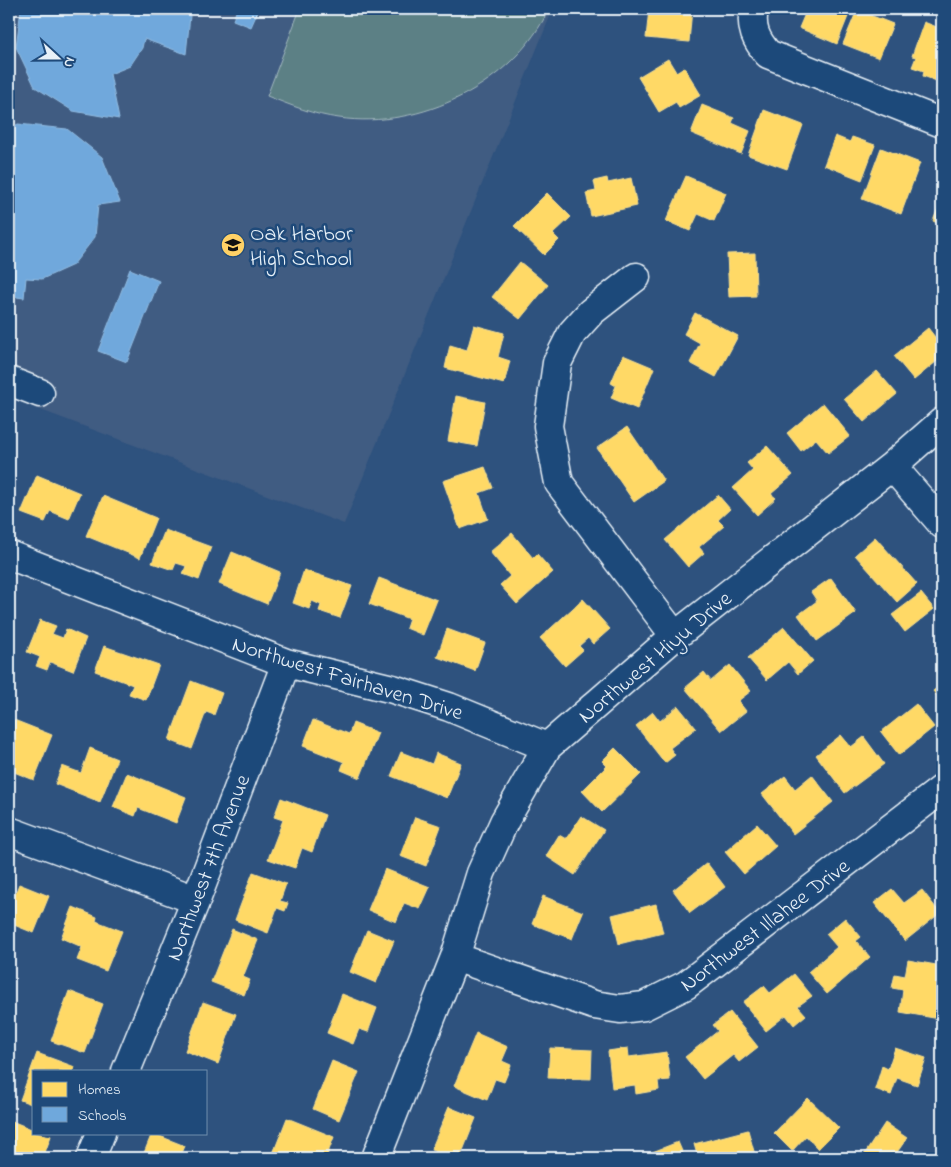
<svg xmlns="http://www.w3.org/2000/svg" width="951" height="1167" font-family="'Indie Flower',sans-serif">
  <style>
    .built { fill: #405c82 }
    .green { fill: #5b8085; stroke: #a2b8be }
    .homes { fill: #ffd966; stroke: #f8e092 }
    .schools { fill: #6fa8dc; stroke: #93bee4 }
    .lines { fill: none; stroke-linecap: round; stroke-linejoin: round }
    .minor-casing { stroke: #e8f1f8; stroke-width: 31 }
    .minor { stroke: #1f4a7a; stroke-width: 28 }
    .labels { text-anchor: middle; stroke-width: 5; stroke-linejoin: round; paint-order: stroke }
    .poi-label { font-size: 22px; fill: #e8f1f8; stroke: #1f4a7a; text-anchor: start }
    .street-label { font-size: 22px; fill: #e8f1f8; stroke: #1f4a7a }
  </style>
  <rect width="100%" height="100%" fill="#2e527e"/>
  <filter id="ink" filterUnits="userSpaceOnUse"><feTurbulence type="fractalNoise" baseFrequency=".02" numOctaves="2"/><feDisplacementMap in="SourceGraphic" scale="10" xChannelSelector="R" yChannelSelector="G"/><feConvolveMatrix kernelMatrix="1 2 1 2 8 2 1 2 1" color-interpolation-filters="sRGB"/></filter>
  <g filter="url(#ink)">
    <!-- built -->
    <path class="built" d="M9,9H553L344,524L9,398Z"/>
    <!-- green -->
    <path class="green" d="M300,9H549C514,84 420,130 339,118C314,115 290,105 267,96Z"/>
    <!-- homes -->
    <path class="homes" d="M649,9H692L689,42L646,38Z
      M807,9H851L837,44L799,28Z
      M857,10L893,24L879,58L843,44Z
      M924,22L942,29V83L923,76L924,71L912,67L916,57L912,56Z
      M668,59L676,72L684,67L701,95L679,108L676,102L659,112L638,77Z
      M702,105L734,118L732,123L750,131L741,154L691,133Z
      M764,110L803,125L787,169L748,155Z
      M835,136L850,142L852,137L875,145L862,180L824,165Z
      M881,148L920,163L901,214L862,199Z
      M686,176L726,193L714,221L698,214L690,231L666,221Z
      M607,178L608,183L631,178L637,206L591,216L586,193L596,191L594,181Z
      M547,193L571,217L553,234L559,240L544,255L514,226Z
      M942,198V225L933,221Z
      M755,253L756,296L729,297L727,254Z
      M520,262L548,285L520,319L492,297Z
      M695,313L738,336L716,377L690,363L700,343L684,334Z
      M474,325L504,333L498,357L510,361L504,384L445,368L450,345L467,350Z
      M928,328L942,346V357L914,380L894,356Z
      M623,355L654,368L637,409L611,398L616,386L611,383Z
      M877,371L897,394L864,422L844,399Z
      M456,396L485,402L477,446L448,441Z
      M823,403L850,436L828,453L816,439L801,451L787,433Z
      M627,427L664,481L634,502L597,448Z
      M767,446L793,475L771,494L776,498L757,515L733,488L753,470L747,463Z
      M485,467L493,488L479,493L488,519L460,529L443,481Z
      M37,475L80,493L69,519L50,511L45,522L21,513Z
      M718,495L730,509L718,520L724,526L699,547L704,553L688,567L665,540Z
      M103,496L156,518L140,558L86,536Z
      M165,530L211,547L199,580L183,574L186,566L176,563L173,570L152,563Z
      M512,533L533,558L537,554L553,572L517,604L500,585L510,576L490,552Z
      M875,537L917,584L897,602L855,555Z
      M232,552L280,572L267,604L219,584Z
      M304,570L352,586L340,618L319,611L321,605L312,601L309,609L293,603Z
      M379,578L437,600L423,635L406,628L409,619L369,604Z
      M831,578L856,613L817,641L798,615L817,601L811,592Z
      M921,593L934,609L905,632L892,615Z
      M583,599L610,629L593,644L588,638L579,646L583,650L565,666L540,638Z
      M40,620L56,626L52,634L63,638L66,629L86,638L73,671L50,662L47,670L36,666L40,657L27,652Z
      M784,627L813,661L798,674L788,662L767,680L748,658Z
      M447,629L485,643L475,671L437,657Z
      M104,646L159,665L146,700L129,694L133,685L95,671Z
      M730,665L751,691L738,701L746,711L721,731L685,688L704,672L711,681Z
      M191,681L222,693L214,715L206,712L192,749L169,740Z
      M942,684V702L933,691Z
      M916,704L934,727L899,755L881,732Z
      M678,706L696,728L670,748L675,755L665,763L636,726L653,712L660,721Z
      M9,718L52,735L34,780L9,770L13,760L9,758Z
      M313,720L349,734L353,723L378,733L360,778L341,770L344,762L303,746Z
      M841,735L851,747L864,737L884,764L845,793L816,755Z
      M90,748L117,759L100,802L55,784L62,766L81,773Z
      M615,748L641,774L602,812L582,791L607,766L602,761Z
      M401,752L432,764L436,753L461,763L447,798L391,776Z
      M127,773L186,797L176,823L138,808L135,816L113,807Z
      M812,775L833,802L793,834L762,794L785,776L795,789Z
      M281,798L325,815L312,852L302,848L295,868L268,859L283,820L274,817Z
      M581,816L604,830L575,875L546,856L559,835L566,839Z
      M415,817L441,826L426,866L400,856Z
      M757,824L776,846L744,874L725,852Z
      M707,863L725,887L690,913L673,890Z
      M385,869L430,887L420,909L404,903L396,922L368,910Z
      M253,872L286,884L280,901L288,903L285,911L277,908L268,933L235,920Z
      M19,884L49,896L34,933L9,923V891L15,894Z
      M892,889L904,903L922,890L940,913L905,941L874,903Z
      M543,896L583,912L572,939L532,924Z
      M656,904L663,933L619,944L612,915Z
      M73,907L97,917L96,921L122,931L106,971L77,960L82,947L61,938Z
      M845,918L861,937L856,941L870,957L827,994L808,972L837,947L826,934Z
      M232,929L258,940L243,977L250,980L244,995L211,982Z
      M367,930L394,941L376,983L350,972Z
      M908,960L942,966L934,1018L900,1012L903,990L892,988L895,974L905,976Z
      M794,974L812,996L798,1006L806,1015L794,1025L786,1015L766,1031L743,1002L764,986L770,993Z
      M69,991L103,1004L85,1053L51,1041Z
      M342,994L377,1008L368,1032L359,1029L353,1044L327,1033Z
      M203,1002L236,1014L218,1064L185,1051Z
      M730,1012L758,1047L739,1062L733,1055L703,1079L685,1057L718,1031L713,1025Z
      M476,1033L508,1047L502,1061L511,1065L504,1082L495,1079L487,1100L454,1086Z
      M550,1048L592,1050L591,1079L548,1078Z
      M628,1048L629,1057L667,1052L670,1080L658,1081L659,1090L636,1094L635,1085L612,1088L608,1051Z
      M895,1048L926,1058L917,1085L897,1078L891,1095L875,1089L882,1066L888,1069Z
      M37,1053L75,1067L73,1071H34V1105L20,1100Z
      M332,1061L359,1072L339,1120L313,1109Z
      M808,1098L839,1128L818,1149L806,1136L792,1151L774,1133Z
      M449,1107L476,1118L460,1158H453L431,1150Z
      M287,1118L334,1137L326,1158H316L304,1154L302,1158L272,1156Z
      M9,1120L34,1130V1133L51,1136L43,1158L23,1153L21,1158H9Z
      M885,1123L907,1138L893,1158H862Z
      M748,1130L755,1155L744,1158H698L694,1144Z
      M152,1133L185,1146L180,1158H142Z
      M678,1142L685,1158H637Z"/>
    <!-- schools -->
    <path class="schools" d="M21,9H186L190,16L186,54L144,39L142,48L130,66L110,74L119,119L73,111L35,87L16,47Z
      M237,9H259L251,27L233,20Z
      M18,124L67,129L102,157L120,202L98,205L95,237L73,265L42,279L26,278L24,298L9,296V129Z
      M130,269L159,281L127,362L98,351Z"/>
    <g class="lines">
      <!-- minor casing -->
      <g class="minor-casing">
        <path id="minor" d="M754,9C750,28 756,40 768,54L942,123
          M636,277L591,312L572,333L557,363L548,426L559,483L675,636
          M9,381L40,393
          M892,466L942,524
          M9,555L286,663L393,689L449,707L547,747
          M9,831L196,900
          M455,957L594,1005L620,1009L644,1006L686,985L942,789
          M126,1071L196,900L286,663
          M91,1158L101,1133
          M376,1158L455,957L481,873L504,822L547,747L675,636L892,466L942,422"/>
      </g>
      <!-- minor -->
      <use href="#minor" class="minor"/>
    </g>
  </g>
  <!-- icons -->
  <defs>
    <g id="school-disc" transform="scale(1.25)"><circle r="9.5" fill="#ffd166" stroke="#1f4a7a"/><path d="M0-5L7-2L0 1L-7-2ZM-4 1L0 2.5L4 1V4Q0 6-4 4Z" fill="#111"/></g>
  </defs>
  <g fill-rule="evenodd">
    <use href="#school-disc" x="233" y="245"/>
  </g>
  <g class="labels">
    <!-- poi labels -->
    <g class="poi-label">
      <text x="250" y="240">Oak Harbor<tspan x="250" dy="25">High School</tspan></text>
    </g>
    <!-- street labels -->
    <g class="street-label">
      <text transform="translate(654 656) rotate(-40)" y="8">Northwest Hiyu Drive</text>
      <text transform="translate(348 677) rotate(17)" y="8">Northwest Fairhaven Drive</text>
      <text transform="translate(207 867) rotate(-69)" y="8">Northwest 7th Avenue</text>
      <text transform="translate(764 924) rotate(-37)" y="8">Northwest Illahee Drive</text>
    </g>
  </g>
  <!-- margin -->
  <rect width="951" height="1167" fill="none" stroke="#1f4a7a" stroke-width="30"/>
  <rect x="15" y="15" width="921" height="1137" fill="none" stroke="#e8f1f8" stroke-width="2" filter="url(#ink)"/>
  <!-- legend -->
  <rect x="32" y="1070" width="175" height="65" fill="#1f4a7a" stroke="#6f8dac"/>
  <rect x="42" y="1082" width="25" height="15" fill="#ffd966" stroke="#6f8dac"/>
  <text x="78" y="1094" font-size="15" fill="#e8f1f8">Homes</text>
  <rect x="42" y="1107" width="25" height="15" fill="#6fa8dc" stroke="#6f8dac"/>
  <text x="78" y="1120" font-size="15" fill="#e8f1f8">Schools</text>
  <!-- north arrow -->
  <g transform="translate(58 58) rotate(111)" stroke="#1f4a7a" stroke-width="4" paint-order="stroke">
  <path d="M0-4L9 19L0 12L-9 19Z" fill="#e8f1f8"/>
  <text y="-8" font-size="14" font-weight="bold" text-anchor="middle" fill="#e8f1f8">N</text>
  </g>
</svg>
